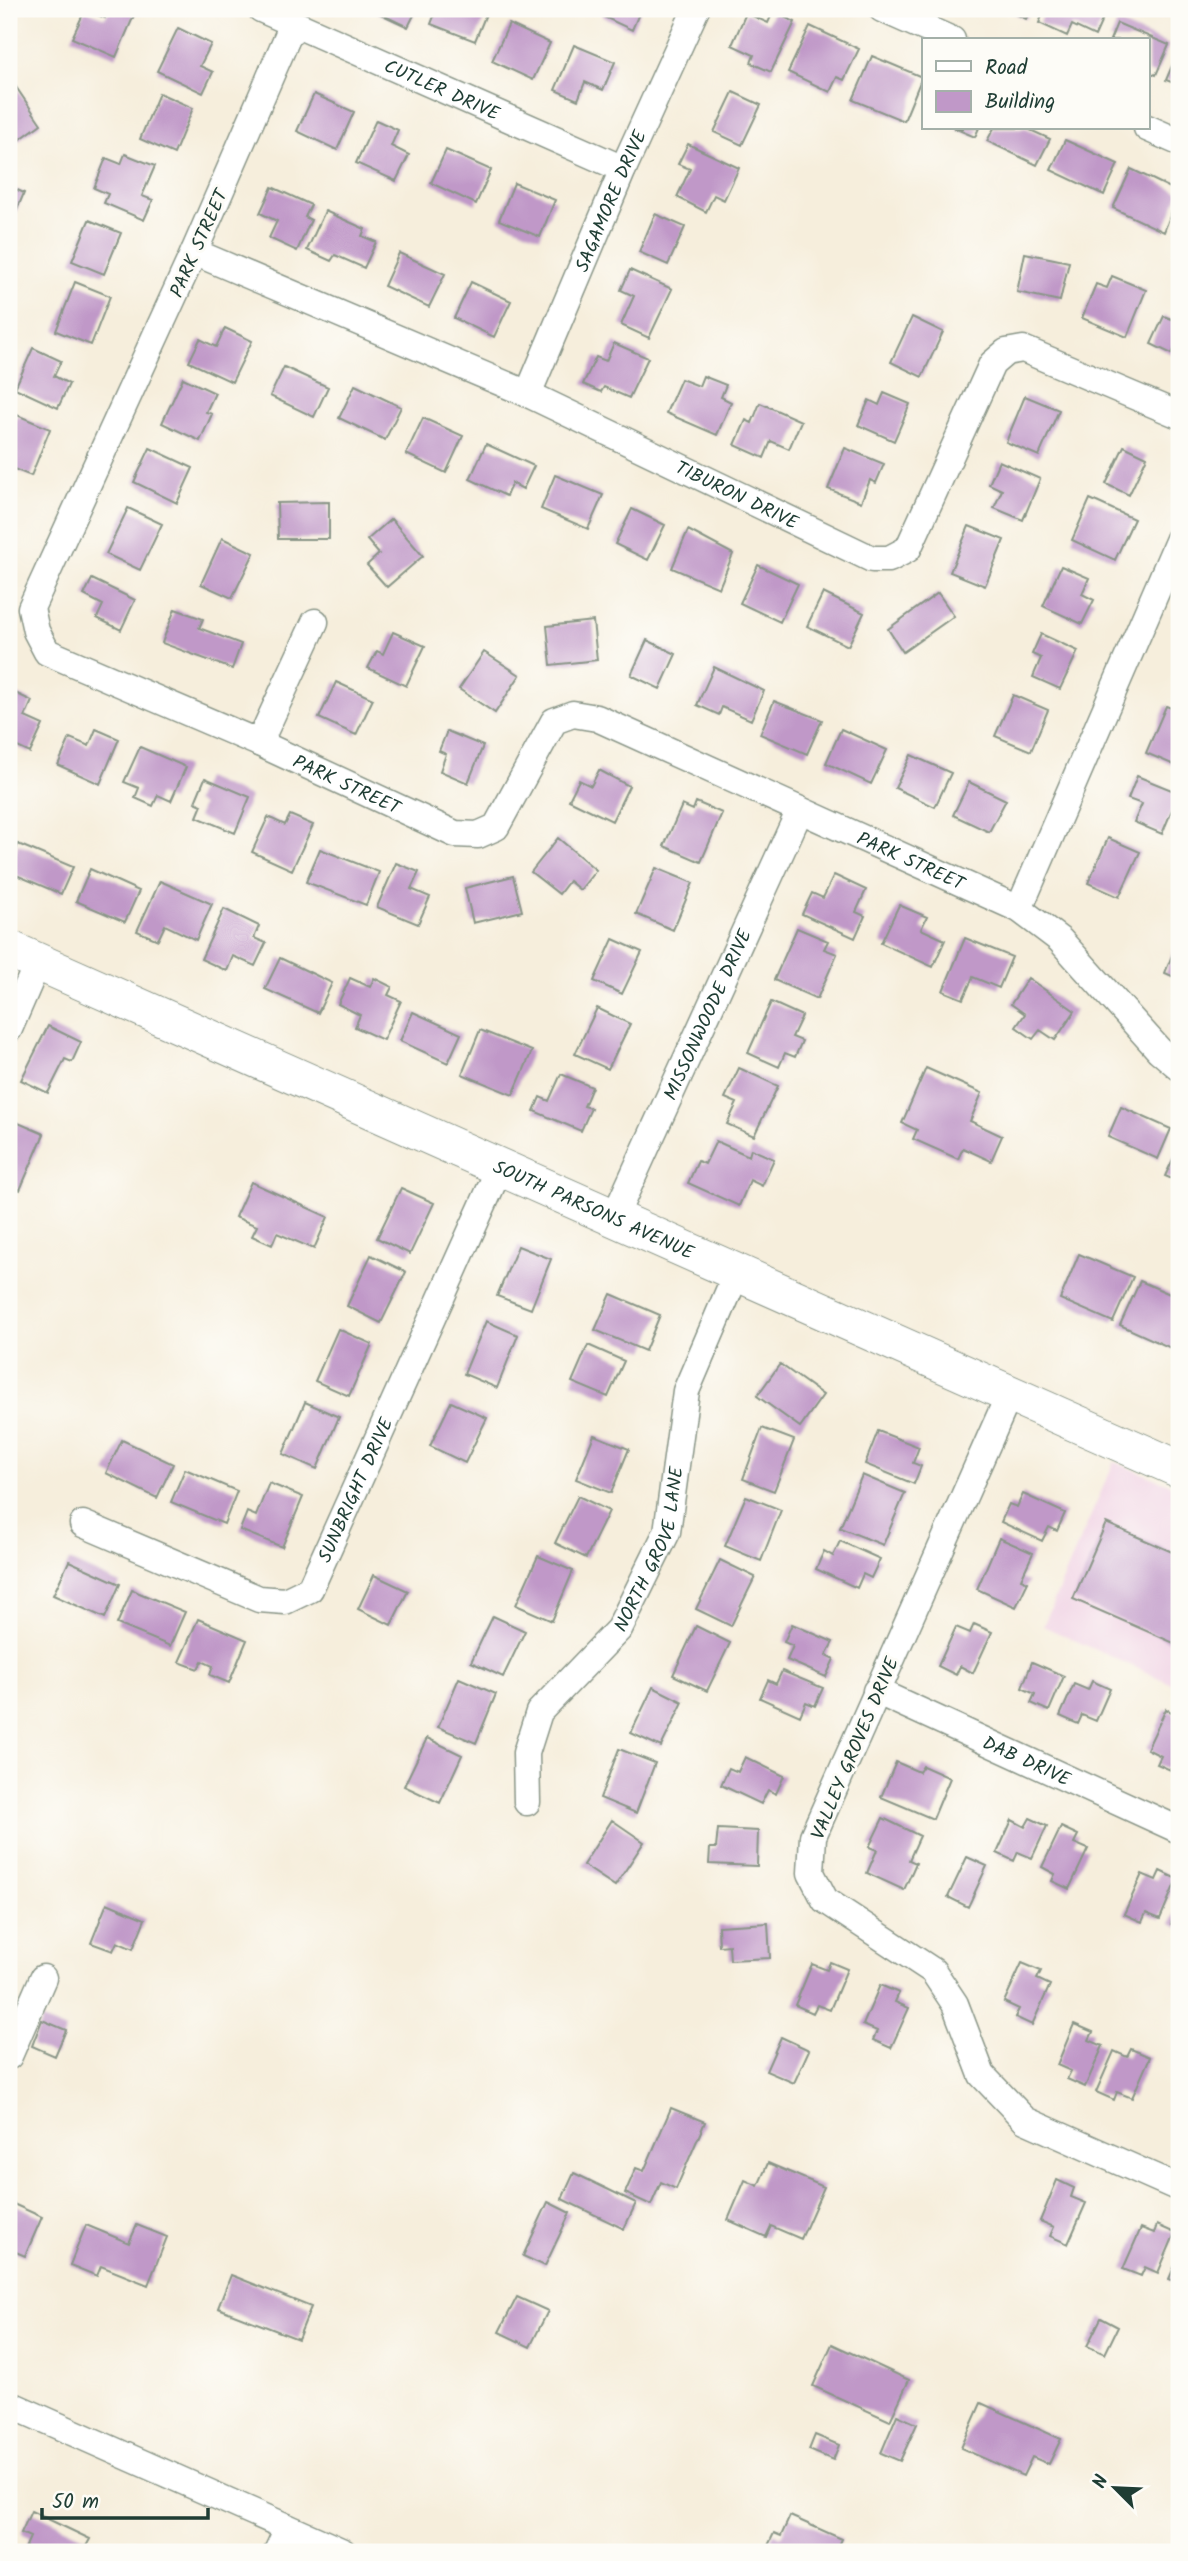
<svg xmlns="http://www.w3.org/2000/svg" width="1188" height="2561" font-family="Kalam,sans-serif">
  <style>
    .built { fill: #f0d0e4 }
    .building { fill: #c098c8 }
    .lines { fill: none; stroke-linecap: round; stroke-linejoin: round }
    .street-casing { stroke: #8a9688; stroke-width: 29 }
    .secondary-casing { stroke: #8a9688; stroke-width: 39 }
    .street { stroke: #fff; stroke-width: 26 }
    .secondary { stroke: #fff; stroke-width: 37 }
    .labels { text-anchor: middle; stroke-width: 6; stroke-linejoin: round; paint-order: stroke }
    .street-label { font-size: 19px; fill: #1f3d34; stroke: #fdfcf7 }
  </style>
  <rect width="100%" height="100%" fill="#fdfcf7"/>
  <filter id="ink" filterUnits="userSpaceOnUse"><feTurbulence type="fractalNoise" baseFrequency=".0143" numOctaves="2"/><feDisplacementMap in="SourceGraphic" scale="14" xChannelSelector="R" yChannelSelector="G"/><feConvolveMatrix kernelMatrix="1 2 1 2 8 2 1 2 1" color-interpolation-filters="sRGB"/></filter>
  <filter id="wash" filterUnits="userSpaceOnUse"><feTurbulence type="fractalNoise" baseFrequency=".00686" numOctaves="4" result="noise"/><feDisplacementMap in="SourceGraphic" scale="28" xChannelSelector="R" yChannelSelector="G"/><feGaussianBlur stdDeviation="1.57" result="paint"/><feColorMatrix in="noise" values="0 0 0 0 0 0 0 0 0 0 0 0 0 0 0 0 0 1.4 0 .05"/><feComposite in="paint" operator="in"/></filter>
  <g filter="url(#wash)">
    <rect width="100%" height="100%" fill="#f6eedc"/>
    <!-- built -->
    <path class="built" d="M1114,1462L1179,1488V1687L1043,1626Z"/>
    <g id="blocks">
      <!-- building -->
      <path class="building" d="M110,9H125L135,13L116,57L72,38L85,10L105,18Z
        M370,9H417L408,27Z
        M437,9H471L486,14L475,41L431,24Z
        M605,9H641L632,30L602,16Z
        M1005,9H1031L1026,19Z
        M1045,9H1107L1095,36L1072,25L1067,36L1039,23Z
        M773,12L795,22L771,72L751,63L754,55L732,45L746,13L768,23Z
        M1117,23L1169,45L1156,75L1148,72V40H1110Z
        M509,24L550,43L533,80L492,61Z
        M810,26L859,49L844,80L837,77L830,92L788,72Z
        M178,28L211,44L200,66L213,72L203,93L157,71Z
        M574,45L615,62L603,90L585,82L578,100L555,90Z
        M1179,50V85L1166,80Z
        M872,56L922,77L904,121L853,100Z
        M16,87L41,124L15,143L9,133V91Z
        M733,92L761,105L742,145L714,132Z
        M159,93L193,108L174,154L140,139Z
        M314,94L354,112L337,150L297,131Z
        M376,120L398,130L391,146L409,155L396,181L356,163Z
        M954,128H979L975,137Z
        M994,128H1026L1050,139L1037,165L987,141Z
        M1065,140L1118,164L1104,195L1051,170Z
        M688,144L739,168L724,200L714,195L706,212L677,197L690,169L678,164Z
        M446,150L491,170L476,204L431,183Z
        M125,154L155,166L142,196L153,200L144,220L104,203L108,194L94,188L106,158L121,164Z
        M1131,169L1179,192L1164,232L1113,208Z
        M514,183L555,200L540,237L499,220Z
        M9,186L24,193L9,229Z
        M272,187L311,205L305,217L311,220L297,251L269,238L277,221L260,213Z
        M325,211L365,229L362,236L376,242L364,268L335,255L331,261L307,250Z
        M655,214L685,227L668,265L639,252Z
        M89,220L121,233L104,274L72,261Z
        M399,253L445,274L429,307L384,286Z
        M1025,253L1069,262L1060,301L1017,292Z
        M630,270L672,289L649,338L621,325L634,296L621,290Z
        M1112,276L1146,290L1127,337L1082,318L1096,284L1107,288Z
        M75,282L110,296L91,345L56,331Z
        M471,282L511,301L494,337L454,318Z
        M1179,309V339L1172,354L1151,344L1164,316L1174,320Z
        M912,317L943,332L922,377L891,362Z
        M225,328L252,341L232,382L189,362L200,339L216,347Z
        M614,343L648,358L629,398L604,387L601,392L583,384L596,357L606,361Z
        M33,348L61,361L54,376L69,384L58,408L15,388Z
        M284,367L328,387L314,417L270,396Z
        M703,376L726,385L721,397L731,402L717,435L666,413L681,379L699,386Z
        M183,378L215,393L206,412L212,414L200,441L162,423Z
        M355,385L401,407L385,440L339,418Z
        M884,393L910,404L894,441L858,425L869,400L879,405Z
        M1025,396L1059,410L1039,456L1006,442Z
        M760,403L801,421L789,449L771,441L764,458L735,445L746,420L752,423Z
        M17,415L50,429L31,476L9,467V435Z
        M423,418L463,436L446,473L406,454Z
        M486,444L534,466L523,489L512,483L506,496L470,479Z
        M1124,446L1147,457L1129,495L1106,484Z
        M150,448L193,468L177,503L134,482Z
        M845,448L884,464L876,483L870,480L861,502L828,489Z
        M999,461L1040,479L1023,520L994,508L1002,490L989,484Z
        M555,475L603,495L588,529L541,509Z
        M1090,499L1134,519L1115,560L1072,540Z
        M329,502V539H278L277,503Z
        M128,508L162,524L140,570L106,554Z
        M632,509L665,525L648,560L615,544Z
        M391,519L423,556L387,587L367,565L379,554L367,540Z
        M969,526L1004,540L985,586L950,572Z
        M688,530L733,554L719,588L672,568Z
        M222,538L254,553L232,598L201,584Z
        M758,565L798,584L780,622L740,603Z
        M1061,566L1089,578L1082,594L1094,600L1082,624L1043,606Z
        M92,579L135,600L121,630L97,618L103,605L84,595Z
        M823,593L864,613L848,646L807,626Z
        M938,593L954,616L903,652L888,629Z
        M175,609L203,619L199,628L241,644L232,669L162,643Z
        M593,621L597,660L551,665L547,626Z
        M393,632L425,646L406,686L368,668L377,651L383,654Z
        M1041,634L1078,651L1060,689L1033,677L1041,658L1032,654Z
        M647,640L676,654L660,689L631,675Z
        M484,652L520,675L495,713L459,689Z
        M714,667L764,691L751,720L722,707L719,715L697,705Z
        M336,682L373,699L356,735L319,718Z
        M11,691L32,701L25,717L43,725L30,753L9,743Z
        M1013,695L1048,710L1031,751L995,736Z
        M774,701L822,720L807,754L760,734Z
        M1166,706L1179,711V767L1146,753Z
        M96,729L119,739L100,784L58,765L70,738L89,746Z
        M841,729L887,750L871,784L826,763Z
        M447,731L483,746L468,783L440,771L446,754L439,751Z
        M140,747L186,767L171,801L158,795L153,806L135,798L139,788L124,782Z
        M911,755L951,773L935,807L895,788Z
        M599,770L629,786L612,821L569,800L579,780L591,786Z
        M1137,776L1179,793L1162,834L1134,822L1142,804L1128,799Z
        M205,778L250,797L235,833L197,817L202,805L195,802Z
        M969,782L1006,800L989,832L953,815Z
        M696,802L722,813L701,862L664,846L682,805L693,810Z
        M290,815L313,825L292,870L252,852L268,817L285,825Z
        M558,838L596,870L580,890L569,881L559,894L531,872Z
        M1108,838L1140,852L1119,897L1088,883Z
        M18,844L73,867L61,894L9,872Z
        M320,849L379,872L366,905L306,882Z
        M396,863L419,872L411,889L430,897L418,924L377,907Z
        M656,868L693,883L673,930L636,914Z
        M90,869L139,891L125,922L76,901Z
        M834,875L866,890L856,912L865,916L855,938L802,914L812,893L823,898Z
        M513,876L522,911L473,923L465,888Z
        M160,881L212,904L196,940L165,925L158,940L137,931Z
        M899,905L927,917L921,929L945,940L933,967L881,943Z
        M224,909L259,926L254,938L266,943L255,966L233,956L227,971L201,959Z
        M797,928L828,941L824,949L837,954L817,999L774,980Z
        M965,938L1012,957L999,988L973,977L963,999L943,991Z
        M1179,938V979L1165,973Z
        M613,939L642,952L622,994L594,981Z
        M280,958L332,983L318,1013L265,989Z
        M350,978L370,987L374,978L392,987L388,995L401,1001L383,1040L355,1027L360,1015L338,1004Z
        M1028,978L1075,1011L1055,1040L1040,1030L1033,1039L1016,1027L1025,1014L1011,1004Z
        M771,1002L802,1016L792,1037L802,1041L795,1057L785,1053L779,1067L748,1053Z
        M597,1008L630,1024L608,1069L575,1054Z
        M413,1012L461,1034L448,1063L400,1041Z
        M48,1026L81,1042L72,1062L65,1059L48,1093L21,1080Z
        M480,1030L532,1051L513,1095L462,1074Z
        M739,1068L778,1086L754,1136L727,1124L737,1103L725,1098Z
        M926,1068L982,1093L970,1121L1002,1136L991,1161L963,1148L958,1159L913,1139L917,1130L902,1123Z
        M561,1074L592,1087L584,1106L591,1108L581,1131L534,1111L540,1097L549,1101Z
        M1121,1107L1171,1129L1158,1159L1108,1137Z
        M9,1119L44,1134L20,1190L9,1185Z
        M716,1141L749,1156L751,1149L774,1159L762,1186L750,1180L739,1206L688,1183L698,1161L705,1164Z
        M1179,1147V1182L1165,1176Z
        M251,1182L328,1217L314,1249L277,1233L272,1245L252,1236L257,1226L235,1217Z
        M401,1188L434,1203L410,1254L377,1238Z
        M518,1246L551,1259L531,1309L497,1296Z
        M1079,1254L1133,1277L1113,1322L1060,1299Z
        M371,1255L406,1272L381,1323L347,1306Z
        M1140,1281L1179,1298V1335L1173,1349L1120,1325Z
        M611,1294L660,1315L645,1351L595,1330Z
        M486,1321L518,1335L497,1388L464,1374Z
        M338,1329L372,1344L349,1396L315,1381Z
        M588,1345L624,1361L608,1397L572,1382Z
        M780,1364L823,1395L800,1427L757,1396Z
        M305,1402L339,1417L317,1469L283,1454Z
        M451,1402L487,1418L465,1463L430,1446Z
        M762,1428L794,1440L774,1491L743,1479Z
        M878,1431L919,1447L913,1463L921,1466L914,1484L865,1464Z
        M594,1435L629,1449L611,1493L576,1479Z
        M122,1440L173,1464L157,1498L106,1473Z
        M185,1469L237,1491L224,1524L171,1502Z
        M862,1475L905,1493L883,1545L840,1528Z
        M269,1483L303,1497L282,1547L240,1530L247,1512L256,1516Z
        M1023,1494L1065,1513L1057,1531L1049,1527L1042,1541L1001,1522L1009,1504L1017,1507Z
        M578,1496L609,1511L586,1558L555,1543Z
        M746,1496L781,1510L761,1561L725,1546Z
        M1106,1523L1179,1555V1636L1176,1644L1073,1599Z
        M999,1538L1033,1553L1021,1579L1028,1582L1016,1607L977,1589Z
        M840,1541L880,1559L871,1578L863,1574L857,1588L816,1569L824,1551L833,1556Z
        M538,1556L573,1571L552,1621L516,1605Z
        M720,1560L755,1577L731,1626L696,1609Z
        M69,1561L120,1584L105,1618L53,1595Z
        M374,1575L408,1591L391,1625L358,1609Z
        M132,1590L185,1612L170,1646L117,1624Z
        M493,1616L525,1631L503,1677L471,1662Z
        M198,1619L247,1640L229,1683L210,1675L213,1666L202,1661L198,1669L179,1662Z
        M792,1624L833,1642L826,1655L834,1659L826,1677L787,1660L793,1646L784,1642Z
        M974,1624L992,1632L973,1673L960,1666L956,1675L938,1666L956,1627L970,1633Z
        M696,1626L730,1643L707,1691L673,1675Z
        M1032,1662L1064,1676L1049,1711L1031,1703L1035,1694L1022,1688Z
        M782,1671L823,1688L815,1706L806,1702L800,1716L760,1698L768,1680L776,1684Z
        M459,1678L496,1694L476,1743L438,1727Z
        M1092,1681L1110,1689L1096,1721L1082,1715L1078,1724L1060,1716L1074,1684L1088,1690Z
        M653,1687L683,1702L661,1747L631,1733Z
        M1166,1709L1179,1716V1762L1175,1772L1157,1764L1161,1756L1147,1749Z
        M427,1738L462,1755L440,1803L404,1786Z
        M619,1749L655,1763L636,1813L600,1798Z
        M745,1757L784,1776L776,1794L768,1790L761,1804L721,1785L729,1768L738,1772Z
        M896,1762L919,1772L923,1766L950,1778L933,1819L881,1797Z
        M883,1818L920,1836L909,1860L916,1863L904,1890L867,1873L877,1850L869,1847Z
        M1030,1818L1047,1826L1032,1858L1018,1852L1014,1861L997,1853L1012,1820L1025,1827Z
        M612,1820L644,1842L615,1886L583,1865Z
        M1061,1827L1078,1835L1074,1843L1088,1849L1069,1889L1052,1881L1055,1874L1042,1867Z
        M718,1829L758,1831L757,1866L709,1864L710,1848H716Z
        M967,1857L987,1866L968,1907L948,1897Z
        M1160,1871L1177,1879L1160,1919L1146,1913L1142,1922L1124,1914L1142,1874L1156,1880Z
        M107,1903L145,1919L133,1949L117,1942L113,1951L91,1943Z
        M1179,1905V1928L1171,1924Z
        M768,1923L770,1958L730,1960L729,1945L719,1946L718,1926Z
        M830,1962L847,1969L830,2010L817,2005L813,2013L795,2005L812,1964L827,1970Z
        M1022,1963L1041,1971L1037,1979L1050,1985L1032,2025L1015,2017L1019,2009L1004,2002Z
        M880,1985L899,1993L895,2002L909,2008L891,2048L873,2040L877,2031L863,2025Z
        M42,2020L66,2030L55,2056L32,2046Z
        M1074,2024L1093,2032L1089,2040L1103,2046L1085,2087L1067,2079L1071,2071L1057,2065Z
        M781,2037L809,2050L794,2083L766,2071Z
        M1131,2049L1150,2057L1132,2098L1117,2092L1114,2100L1096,2092L1114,2051L1127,2057Z
        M671,2108L705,2122L676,2189L661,2182L651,2205L625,2193L636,2168L644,2171Z
        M768,2163L824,2187L801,2239L771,2226L766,2237L728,2220L745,2180L758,2186Z
        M574,2173L636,2203L624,2229L562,2199Z
        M1057,2180L1074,2188L1071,2197L1086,2203L1068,2244L1050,2236L1054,2227L1040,2221Z
        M9,2202L42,2217L25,2256L9,2249Z
        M548,2202L570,2213L545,2266L523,2256Z
        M86,2225L129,2243L137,2225L167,2237L148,2285L101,2266L97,2276L70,2265Z
        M1157,2225L1175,2233L1158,2273L1145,2267L1141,2276L1123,2269L1141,2228L1154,2233Z
        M1179,2256V2283L1169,2279Z
        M231,2275L311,2307L298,2339L218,2308Z
        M517,2297L548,2311L530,2347L499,2332Z
        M1101,2318L1118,2327L1105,2354L1087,2346Z
        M832,2344L909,2380L890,2421L813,2386Z
        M981,2403L1061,2439L1049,2464L1032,2457L1023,2476L961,2448Z
        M897,2415L917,2424L900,2461L881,2453Z
        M815,2435L839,2445L833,2460L809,2450Z
        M31,2511L90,2539L83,2552L24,2551L30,2537L21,2533Z
        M790,2516L842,2539L836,2552H765L774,2533L781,2536Z"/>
    </g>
  </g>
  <g filter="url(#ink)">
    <use href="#blocks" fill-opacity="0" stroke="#8a9688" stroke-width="2"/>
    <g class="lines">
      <!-- street casing -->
      <g class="street-casing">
        <g id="street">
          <path id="s1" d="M261,9L623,169"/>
          <path d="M882,9L952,40"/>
          <path id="s2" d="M293,24L194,252L31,608L36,631L47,652L259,743L455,834L478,835L496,827L554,721L573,714L597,718L1019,909L1060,940L1159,1050L1179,1067"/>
          <path d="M1147,128L1179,142"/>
          <path id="s3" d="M194,252L528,394L872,559H889L908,549L992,364L1006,352L1023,349L1179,415"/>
          <path id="s4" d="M528,394L623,169L696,9"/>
          <path d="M259,743L315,622"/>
          <path d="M1019,909L1179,539"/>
          <path d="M9,1029L38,962"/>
          <path id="s5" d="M614,1218L800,810"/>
          <path d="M1010,1393L813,1836L811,1873L825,1900L933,1971L955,2004L982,2075L1025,2120L1179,2188"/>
          <path id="s6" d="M83,1524L259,1599L285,1601L310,1589L500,1167"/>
          <path id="s7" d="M876,1691L1179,1830"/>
          <path id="s8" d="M527,1802L526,1753L539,1712L619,1629L667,1532L686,1391L737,1272"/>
          <path d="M9,2056L43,1978"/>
          <path d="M9,2404L343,2552"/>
          <path d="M277,2552L288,2528"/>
        </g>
      </g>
      <!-- secondary casing -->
      <g class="secondary-casing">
        <g id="secondary">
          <path id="s9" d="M9,949L1179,1469"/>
        </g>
      </g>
      <!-- street -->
      <use href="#street" class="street"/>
      <!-- secondary -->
      <use href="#secondary" class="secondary"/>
    </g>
  </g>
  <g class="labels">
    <!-- street labels -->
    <g class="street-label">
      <text dy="7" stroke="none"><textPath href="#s1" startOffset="198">CUTLER DRIVE</textPath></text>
      <text dy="7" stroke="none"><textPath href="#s4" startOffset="210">SAGAMORE DRIVE</textPath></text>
      <text transform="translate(198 243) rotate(-66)" y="7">PARK STREET</text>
      <text dy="7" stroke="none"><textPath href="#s3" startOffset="595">TIBURON DRIVE</textPath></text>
      <text dy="7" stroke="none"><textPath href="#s2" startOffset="1015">PARK STREET</textPath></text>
      <text dy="7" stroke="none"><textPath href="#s2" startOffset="1687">PARK STREET</textPath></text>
      <text dy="7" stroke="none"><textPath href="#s5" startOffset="224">MISSONWOODE DRIVE</textPath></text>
      <text dy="7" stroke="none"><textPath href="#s9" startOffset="640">SOUTH PARSONS AVENUE</textPath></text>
      <text dy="7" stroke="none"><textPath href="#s6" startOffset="354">SUNBRIGHT DRIVE</textPath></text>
      <text dy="7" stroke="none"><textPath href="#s8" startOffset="294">NORTH GROVE LANE</textPath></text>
      <text transform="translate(854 1748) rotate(-67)" y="7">VALLEY GROVES DRIVE</text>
      <text dy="7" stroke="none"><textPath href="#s7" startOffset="166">DAB DRIVE</textPath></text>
    </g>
  </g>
  <!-- margin -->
  <rect width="1188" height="2561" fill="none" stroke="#fdfcf7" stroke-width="35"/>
  <!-- legend -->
  <rect x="922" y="38" width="228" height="91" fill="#fdfcf7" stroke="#a4b0a9" stroke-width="2"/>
  <rect x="936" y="61" width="35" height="10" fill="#ffffff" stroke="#a4b0a9" stroke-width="2"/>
  <text x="985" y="74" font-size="21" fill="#1f3d34">Road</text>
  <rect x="936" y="91" width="35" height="21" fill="#c098c8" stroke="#a4b0a9" stroke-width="2"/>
  <text x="985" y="108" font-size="21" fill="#1f3d34">Building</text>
  <!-- north arrow -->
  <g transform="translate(1115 2488) rotate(294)" stroke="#fdfcf7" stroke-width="5" paint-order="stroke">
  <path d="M0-5L12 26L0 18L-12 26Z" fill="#1f3d34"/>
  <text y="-10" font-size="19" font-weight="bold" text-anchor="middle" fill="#1f3d34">N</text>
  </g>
  <!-- scale -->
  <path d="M42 2508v10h166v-10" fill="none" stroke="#1f3d34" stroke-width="3.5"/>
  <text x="52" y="2508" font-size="21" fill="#1f3d34" stroke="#fdfcf7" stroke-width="5" paint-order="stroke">50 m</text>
</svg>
